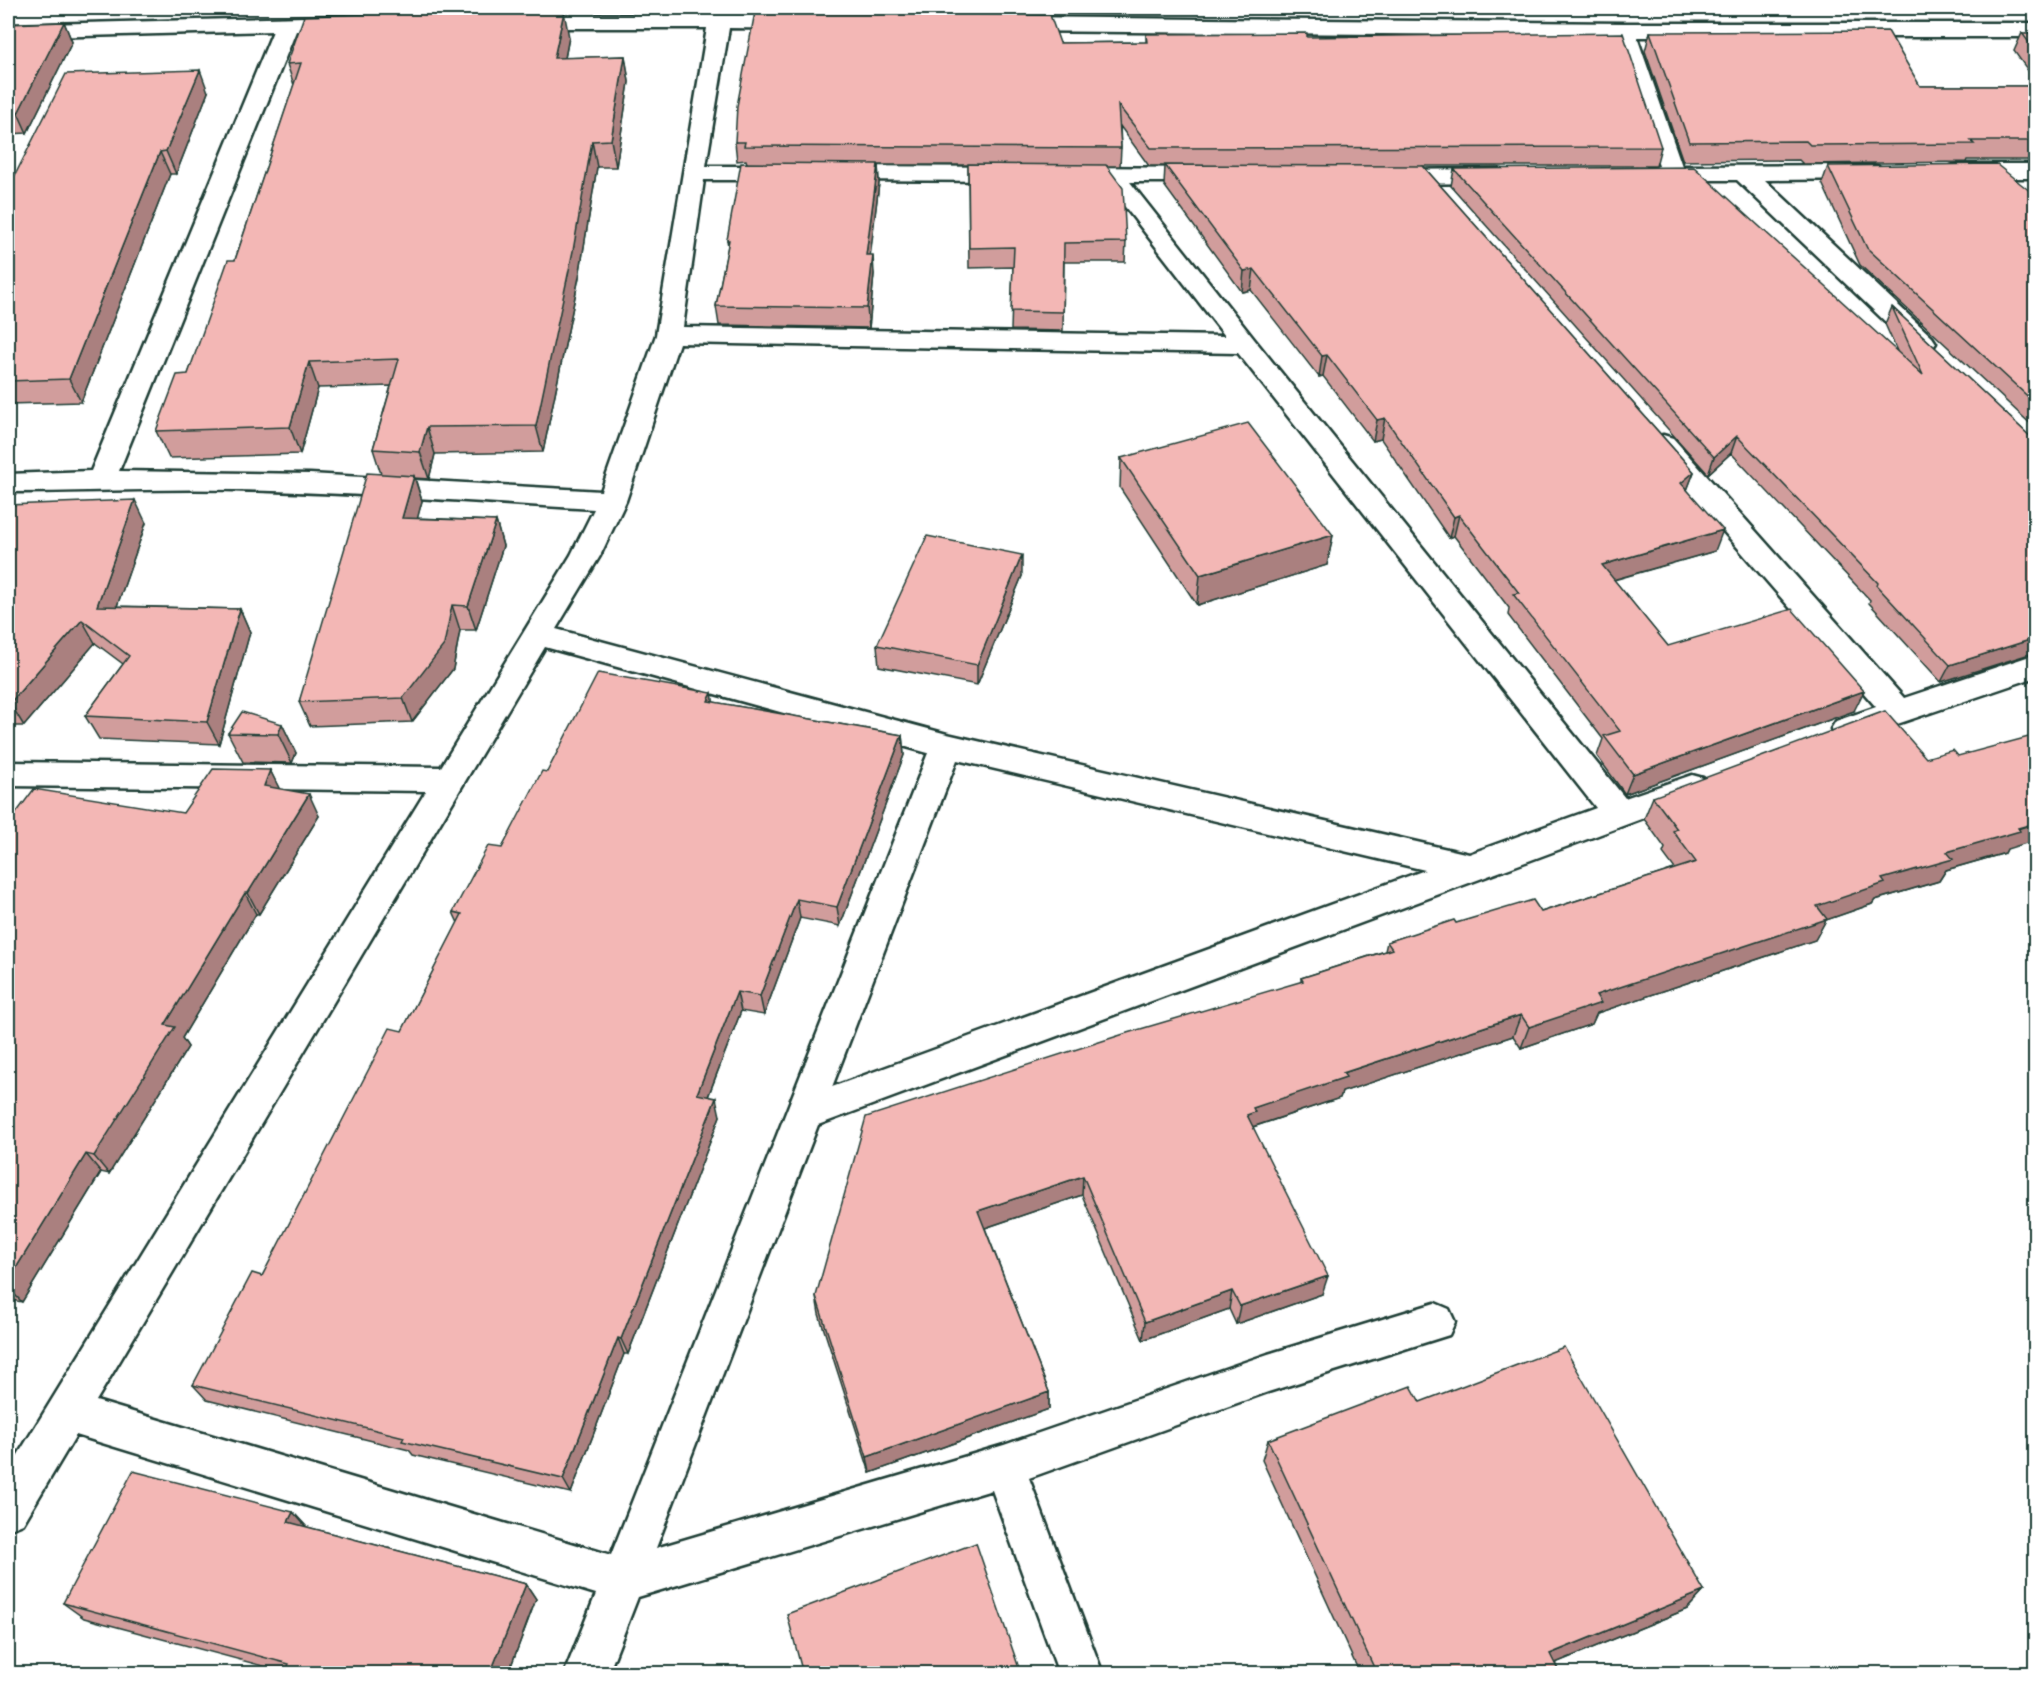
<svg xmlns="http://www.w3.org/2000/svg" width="2043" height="1681" font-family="Mynerve,sans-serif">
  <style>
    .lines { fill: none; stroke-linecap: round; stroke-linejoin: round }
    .minor-casing { stroke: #1f3d34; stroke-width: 5 }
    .minor { fill: #fff; fill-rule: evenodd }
    .wall { fill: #d19d9c; stroke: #1f3d34; stroke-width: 1.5 }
    .shaded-wall { fill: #aa807f; stroke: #1f3d34; stroke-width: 1.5 }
    .building { fill: #f3b7b5; stroke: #1f3d34; stroke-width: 1.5 }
  </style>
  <rect width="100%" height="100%" fill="#fff"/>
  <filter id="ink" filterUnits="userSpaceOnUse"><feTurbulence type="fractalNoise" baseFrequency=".0167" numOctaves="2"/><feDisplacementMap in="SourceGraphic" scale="12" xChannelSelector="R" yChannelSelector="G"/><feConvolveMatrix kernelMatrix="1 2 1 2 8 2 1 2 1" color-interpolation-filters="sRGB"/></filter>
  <g filter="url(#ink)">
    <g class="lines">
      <!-- minor casing -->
      <g class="minor-casing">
        <path id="minor" d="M522,14L798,15L806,17L809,22L806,27L798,29L729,28L706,166H783L791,168L795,173L791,178L783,180H704L683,327L1225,336L1105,181L1060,179L1056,174L1060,169L1068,167L1209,168L1217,170L1221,175L1217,180L1209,182H1130L1254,339L1625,798L1692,775L1703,778L1708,787L1703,796L818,1125L656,1548L1004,1445L1268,1354L1435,1303L1449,1309L1455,1322L1449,1335L1268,1392L1029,1478L1103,1674H1059L992,1490L638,1597L608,1674H564L596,1594L76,1435L23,1524L8,1530V1471L426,791L8,786V762L441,767L571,555L594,509C474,502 355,493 235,490C159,488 83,492 8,492V474L91,471L273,31L8,38V25L345,16L353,18L356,23L353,28L345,30L296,31L119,471L310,474L601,491L656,335L707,28H522L514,26L511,21L514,16ZM679,343L1238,353L1596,808L1469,854L947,734L556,629L600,556L626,501ZM545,647L928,753L611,1555L96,1401ZM957,760L1425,870L832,1087Z
          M1008,17L1624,23H2036V37H1637L1682,166L1872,165L1880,167L1884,172L1880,177L1872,179L1765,180L1932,337L1936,343L1932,349L1923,351L1914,349L1737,180H1656L1648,178L1644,173L1648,168L1659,166L1615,36L1008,31L1000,29L997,24L1000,19Z
          M1959,164H2036V178H1959L1951,176L1947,171L1951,166Z
          M834,166L1014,167L1022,169L1026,174L1022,179L1014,181L834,180L826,178L822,173L826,168Z
          M1497,169L1505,171L1509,176L1505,181L1497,183L1389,184L1381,182L1377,177L1381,172L1389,170Z
          M1663,435L1673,438L1904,698L2036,654V677L1847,741L1836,737L1831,729L1836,721L1876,707L1653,450L1649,444L1653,438Z"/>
      </g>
      <!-- minor -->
      <use href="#minor" class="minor"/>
    </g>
    <!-- wall -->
    <path class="wall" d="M725,8H758L725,9Z
      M760,8H1043V14L761,12Z
      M456,11V14L569,37L565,58L625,56L629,82L616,167H597L579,277L543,452L435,454L429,479L415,478L422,501L417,518L496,521L503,546L476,630H460L453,669L412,722L310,726L299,702L381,474L373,449L391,386L318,388L300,454L169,458L156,431L188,374L235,260L294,85L287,64Z
      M64,22L72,42L27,133L8,134V24Z
      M1650,32L1920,86H2036V160H1967L1966,162L1803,164L1799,160L1683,161L1645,51Z
      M2022,33H2036V82L2014,51Z
      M1146,34L1307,37L1661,147L1656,166H1423L1694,472L1687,490L1715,551L1614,580L1668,646L1854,711L1625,794L1597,756L1603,739L1508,615L1509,608L1454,536L1449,538L1381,439L1373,441L1323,376L1319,377L1251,290L1242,292L1164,185L1165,166H1149L1120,126L1121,148L1120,166H1106L1126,242L1125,262H1064L1063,331L1011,330L1013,267L969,268L968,165H878L879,183L870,255L874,274L869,328L719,325L716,306L728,246L727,240L747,163L746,160L737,161L735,142L1060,43L1146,42Z
      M208,92L176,174H170L81,402L8,404V189Z
      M1828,166L2036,196V429L1860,265L1822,183Z
      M1454,169L1897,351L1885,324L1892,307L2034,440L2036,652L1941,682L1869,603L1870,600L1731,453L1708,474L1451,186Z
      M1121,458L1333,535L1327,565L1197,605L1120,488Z
      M8,505L146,523L117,606L240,609L250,632L219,744L99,739L85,716L123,664L95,643L24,726H8Z
      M1022,576L977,685L879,666L877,645Z
      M712,693L713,702L902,735L904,755L840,926L800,918L764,1015L741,1011L708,1097L720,1116L628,1354H624L571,1493L413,1455L409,1450L207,1400L193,1385L262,1276L402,1031L458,923L453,912L502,848L547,772Z
      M282,724L296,753L292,763L243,762L228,733Z
      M270,770L279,789L319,816L259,914H256L182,1038L188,1047L109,1174L101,1172L22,1302L11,1300L8,1306V824L183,813Z
      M1653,797L2007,849L2005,853L1946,870L1939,881L1875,900L1872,904L1826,920L1815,940L1597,1013L1592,1024L1521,1048L1513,1036L1342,1092L1340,1098L1253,1127L1322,1294L1236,1324L1229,1309L1143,1340L1082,1195L985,1228L1049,1392V1409L870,1473L819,1314L816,1296L1301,982V978L1385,951L1387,942L1456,923L1541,912L1675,869L1663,853L1665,848L1644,819Z
      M1420,1402L1704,1591L1687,1609L1555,1663L1560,1674H1360L1262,1460L1268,1440Z
      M293,1512L307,1527L526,1584L536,1599L508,1674H285V1672L84,1618L63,1603Z"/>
    <!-- shaded-wall -->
    <path class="shaded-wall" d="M564,12L569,37L560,84L554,58Z
      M64,22L72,42L27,133L18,113Z
      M625,56L629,82L616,167L611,140Z
      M200,70L208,92L176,174L166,151Z
      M592,141L597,167L579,277L543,452L536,426Z
      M160,152L170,174L81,402L69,379Z
      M878,164L879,183L868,274L866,255Z
      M873,255L874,274L869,328L867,308Z
      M1254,269L1251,290L1242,292L1244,271Z
      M1327,355L1323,376L1319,377L1322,356Z
      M309,362L318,388L300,454L290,427Z
      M1385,418L1381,439L1373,441L1377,420Z
      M427,427L435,454L429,479L420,452Z
      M1737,436L1731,453L1708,474L1714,457Z
      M1694,472L1686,493L1681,483Z
      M414,476L422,501L411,543L402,518Z
      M135,500L146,523L109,629L97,606Z
      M1459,515L1454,536L1449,538L1454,517Z
      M496,521L503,546L476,630L468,606Z
      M1723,530L1715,551L1595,585L1602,565Z
      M1333,535L1327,565L1197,605L1200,575Z
      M1022,555V576L977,685V665Z
      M452,605L460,630L453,669L412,722L403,698Z
      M240,609L250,632L219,744L207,722Z
      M82,620L95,643L24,726L10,703Z
      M2036,638V652L1941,682L1950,665Z
      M1864,691L1854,711L1625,794L1633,774Z
      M712,693L715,713L708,701Z
      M282,724L296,753L292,763L278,734Z
      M902,735L904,755L840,926L837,907Z
      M270,770L281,792L264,786Z
      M309,794L319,816L259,914L248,893Z
      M2036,823V840L2007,849L2005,853L1946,870L1939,881L1875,900L1872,904L1826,920L1815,940L1597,1013L1592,1024L1521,1048L1529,1027L1596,995L1882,879L1947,852Z
      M245,893L256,914L182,1038L188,1047L109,1174L94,1156L165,1025Z
      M797,899L800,918L764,1015L760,996Z
      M737,992L741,1011L702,1112L697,1094Z
      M1521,1015L1513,1036L1342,1092L1340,1098L1252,1127L1247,1115L1253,1108L1343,1073Z
      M716,1098L720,1116L628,1354L621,1339Z
      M86,1154L101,1172L22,1302L8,1288V1281Z
      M1083,1176L1082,1195L979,1230L978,1211Z
      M1328,1276L1322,1294L1236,1324L1240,1306Z
      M1232,1291L1229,1309L1143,1340L1145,1322Z
      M8,1296L11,1300L8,1306Z
      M618,1338L624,1354L571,1493L563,1479Z
      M1049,1392V1409L870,1473L867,1457Z
      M293,1512L308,1529L288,1522Z
      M526,1584L536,1599L508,1674H490Z
      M1704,1591L1687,1609L1536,1671L1550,1654Z"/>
    <!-- building -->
    <path class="building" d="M456,11L455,14L564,12L554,58L625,56L611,140L592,141L573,251L536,426L427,427L420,452L373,449L399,359L309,362L290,427L156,431L177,375L188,374L228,260H235L301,63L287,64L304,16Z
      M755,12L1050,15L1060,43L1147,42L1146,34L1307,33V37L1623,33L1661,147L1151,148L1118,105L1121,148L744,146L745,142H735L737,106Z
      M64,22L18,113H8V24Z
      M1888,31L1920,86H2036V141H1971L1974,144L1810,145L1806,141L1689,142L1650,32Z
      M2022,33H2036V52Z
      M200,70L166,151L160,152L69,379L8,381V189L66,74Z
      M741,163L878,164L866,255H873L867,308L716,306L729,240H727Z
      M968,164L1106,165L1123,188L1126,242L1064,243L1063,312L1011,311L1014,247L969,248Z
      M1996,164L2036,196V404L1867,248L1828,166Z
      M1165,165L1423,166L1694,472L1681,483L1723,530L1602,565L1668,646L1792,609L1864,691L1633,774L1604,736L1620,731L1513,594L1519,593L1459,515L1454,517L1385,418L1377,420L1327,355L1322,356L1254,269L1244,271Z
      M1694,167L1923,375L1892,307L2034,440H2036V638L1950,665L1877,586L1878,583L1737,436L1714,457L1454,169Z
      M1248,423L1333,535L1200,575L1121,458Z
      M367,473L414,476L402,518L496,521L468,606L452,605L444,645L403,698L299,702Z
      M135,500L97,606L240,609L207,722L85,716L129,656L82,620L10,703H8V505Z
      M927,536L1022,555L977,665L877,645Z
      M598,673L712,693L708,701L902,735L837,907L797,899L760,996L737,992L697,1094L716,1098L621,1339L618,1338L563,1479L402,1441L404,1437L193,1385L252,1273L262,1276L390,1028L402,1031L462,914L453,912L488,846L502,848L542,771L547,772Z
      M1885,711L1926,758L1953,750L1958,756L2036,735V823L2018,828L2020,831L1947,852L1953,859L1882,879L1885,883L1817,906L1827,919L1596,995L1601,1003L1529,1027L1521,1015L1343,1073L1346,1077L1253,1108L1255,1112L1247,1115L1328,1276L1240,1306L1232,1291L1145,1322L1083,1176L978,1211L1049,1392L867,1457L816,1296L866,1117L1127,1033L1303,981L1301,978L1392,949L1387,942L1454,920L1456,923L1533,900L1541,912L1696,862L1673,831L1677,829L1653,797Z
      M242,712L282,724L278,734L228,733Z
      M213,769L270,770L264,786L309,794L248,893H245L165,1025L175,1027L94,1156L86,1154L8,1281V824L34,789L183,813Z
      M1564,1347L1704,1591L1550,1654L1560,1674H1377L1268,1440L1411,1386L1420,1402Z
      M133,1471L293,1512L288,1522L526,1584L490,1674H285L289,1664L63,1603Z
      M976,1543L1021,1674H803L787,1614Z"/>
  </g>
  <!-- margin -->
  <rect width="2043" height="1681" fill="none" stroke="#fff" stroke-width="30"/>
  <rect x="15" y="15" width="2013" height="1651" fill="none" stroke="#1f3d34" stroke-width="2" filter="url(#ink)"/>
</svg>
